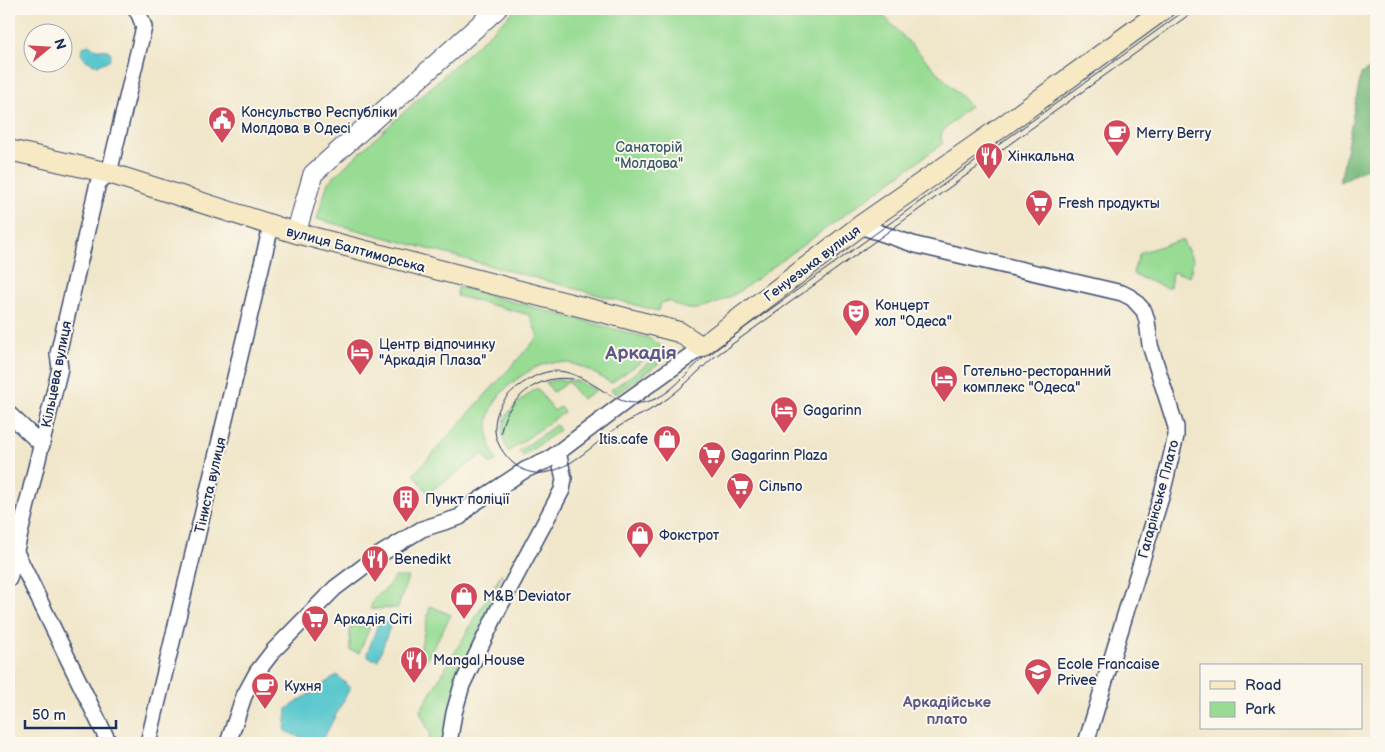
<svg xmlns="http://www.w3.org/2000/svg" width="1385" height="752" font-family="'Balsamiq Sans',sans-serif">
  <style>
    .green { fill: #98dc94; stroke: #5a8679 }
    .forest { fill: #7abc7e; stroke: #4a766e }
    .water { fill: #5ac8ce; stroke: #3a7c96 }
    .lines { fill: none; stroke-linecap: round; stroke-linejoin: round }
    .minor-casing { stroke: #3b4a6e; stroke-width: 18 }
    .tertiary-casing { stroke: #3b4a6e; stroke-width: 21 }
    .secondary-casing { stroke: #3b4a6e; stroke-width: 22 }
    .minor { stroke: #fff; stroke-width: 15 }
    .tertiary { stroke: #fff; stroke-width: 19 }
    .secondary { stroke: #f6e9c3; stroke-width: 20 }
    .tram { stroke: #1b2f5e; stroke-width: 1 }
    .labels { text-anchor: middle; stroke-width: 4; stroke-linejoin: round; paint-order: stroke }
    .poi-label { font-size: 14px; fill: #1b2f5e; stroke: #fbf7ec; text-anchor: start }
    .park-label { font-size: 14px; fill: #3a5a6c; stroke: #fbf7ec }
    .street-label { font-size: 14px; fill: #1b2f5e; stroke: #fbf7ec }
    .neighbourhood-label { font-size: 15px; font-weight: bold; fill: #5c5989; stroke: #fbf7ec }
    .district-label { font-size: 19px; font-weight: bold; fill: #5c5989; stroke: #fbf7ec }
  </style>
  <rect width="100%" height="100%" fill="#fbf7ec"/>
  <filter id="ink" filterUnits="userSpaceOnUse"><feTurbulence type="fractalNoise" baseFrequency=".02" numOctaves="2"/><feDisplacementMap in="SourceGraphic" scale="10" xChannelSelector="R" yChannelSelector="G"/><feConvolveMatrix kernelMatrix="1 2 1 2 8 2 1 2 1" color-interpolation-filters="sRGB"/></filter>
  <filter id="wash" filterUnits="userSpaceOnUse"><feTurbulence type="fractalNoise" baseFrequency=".0096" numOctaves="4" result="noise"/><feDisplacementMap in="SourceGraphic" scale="20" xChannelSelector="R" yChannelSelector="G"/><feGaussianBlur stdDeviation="1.12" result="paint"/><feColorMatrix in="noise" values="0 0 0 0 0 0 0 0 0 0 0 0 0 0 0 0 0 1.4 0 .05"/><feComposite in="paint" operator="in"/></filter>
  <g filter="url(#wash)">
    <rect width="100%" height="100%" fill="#f0e6ca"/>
    <!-- green -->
    <path class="green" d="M516,9H877L970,106L943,131L941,135L942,144L737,293C713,305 694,318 669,301L661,303L658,311L317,219L328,182Z
      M1182,240L1193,260L1190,276L1174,272L1172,273L1170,287L1167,288L1134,275L1133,272L1140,253L1142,252Z
      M458,287L648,338L654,341L662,347L611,383C595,374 579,362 558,362C543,362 532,369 520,377C488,399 480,424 496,460L490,464L483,454L428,493L414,474L538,337L530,315L457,296Z
      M665,351L667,354L665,359L616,394L611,390Z
      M557,380L577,381L596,390L582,399L568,382L553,392L546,382Z
      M537,388L554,411L560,407L564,412L508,452C493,419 513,406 537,388Z
      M556,425L560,430L523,456L519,451Z
      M502,573L454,694L442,743H428L430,734L420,711Z
      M395,577H408L398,608L370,609L375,597L386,589Z
      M430,606L451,615L425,662L418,660Z
      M352,625L370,627L359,653L350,650V632Z"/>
    <!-- forest -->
    <path class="forest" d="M1376,65V163L1340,182L1361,74Z"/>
    <!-- water -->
    <path class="water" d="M88,45L97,49L108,50L111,54L110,60L98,65C92,64 83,60 81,53L83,47Z
      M387,621L391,624L378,660L369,658L367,654L378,624Z
      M337,675L350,688L321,743H314L285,731L287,709Z"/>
  </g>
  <g filter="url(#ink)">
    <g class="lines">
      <!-- minor casing -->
      <g class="minor-casing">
        <path id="minor" d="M860,226L916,245L1122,293L1132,298L1144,311L1147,321L1150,345L1176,427V436L1162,494L1086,743
          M9,414L42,445
          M16,552L109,743
          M9,579L60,368L58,354L98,183L109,173L144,27L139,14L135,9
          M148,743L271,226
          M228,743L244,696L257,672L274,650L335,588L379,555L422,529L460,517L470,506L525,470L548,460L625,402L702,347
          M449,743L454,713L462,685L499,608L562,490L564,479L558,452"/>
      </g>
      <!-- tertiary casing -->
      <g class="tertiary-casing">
        <path id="tertiary" d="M296,233L313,174L497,9"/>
      </g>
      <!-- secondary casing -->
      <g class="secondary-casing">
        <path id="secondary" d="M9,150L109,173L296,233L679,332L702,347L860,226L1003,126L1164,9"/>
      </g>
      <!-- minor -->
      <use href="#minor" class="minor"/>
      <!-- tertiary -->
      <use href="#tertiary" class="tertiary"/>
      <!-- secondary -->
      <use href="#secondary" class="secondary"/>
      <!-- tram -->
      <path class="tram" d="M1187,9L707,355C686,371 670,400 640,403C627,404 616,399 605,392C569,369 552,361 516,388C503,398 494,413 495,431C496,443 504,455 513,463C549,494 590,446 618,427C630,419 643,415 655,407C677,394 694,375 713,358L1197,9
        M501,433C503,410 523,388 545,381C554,378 564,378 573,379"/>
    </g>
  </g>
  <!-- icons -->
  <defs>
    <g id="civic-pin" transform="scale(1.4375)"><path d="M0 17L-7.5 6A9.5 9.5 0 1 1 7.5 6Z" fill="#d1495b" stroke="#fbf7ec"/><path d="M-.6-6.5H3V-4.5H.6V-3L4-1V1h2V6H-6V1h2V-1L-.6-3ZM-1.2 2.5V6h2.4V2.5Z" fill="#fff"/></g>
    <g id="cafe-pin" transform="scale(1.4375)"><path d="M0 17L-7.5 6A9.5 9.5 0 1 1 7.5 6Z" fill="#d1495b" stroke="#fbf7ec"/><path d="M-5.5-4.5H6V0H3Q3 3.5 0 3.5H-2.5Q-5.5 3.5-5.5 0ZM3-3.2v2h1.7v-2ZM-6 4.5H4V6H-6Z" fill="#fff"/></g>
    <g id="restaurant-pin" transform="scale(1.4375)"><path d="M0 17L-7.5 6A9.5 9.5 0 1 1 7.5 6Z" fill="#d1495b" stroke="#fbf7ec"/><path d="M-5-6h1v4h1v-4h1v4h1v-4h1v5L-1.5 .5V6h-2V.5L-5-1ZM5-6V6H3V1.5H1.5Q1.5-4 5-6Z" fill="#fff"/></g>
    <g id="supermarket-pin" transform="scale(1.4375)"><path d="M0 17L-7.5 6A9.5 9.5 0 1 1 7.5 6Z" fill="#d1495b" stroke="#fbf7ec"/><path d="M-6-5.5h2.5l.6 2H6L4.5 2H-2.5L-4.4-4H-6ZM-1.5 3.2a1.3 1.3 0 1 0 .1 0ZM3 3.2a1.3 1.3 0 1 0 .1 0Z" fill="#fff"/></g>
    <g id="theatre-pin" transform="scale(1.4375)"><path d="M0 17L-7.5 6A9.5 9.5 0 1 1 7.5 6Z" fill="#d1495b" stroke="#fbf7ec"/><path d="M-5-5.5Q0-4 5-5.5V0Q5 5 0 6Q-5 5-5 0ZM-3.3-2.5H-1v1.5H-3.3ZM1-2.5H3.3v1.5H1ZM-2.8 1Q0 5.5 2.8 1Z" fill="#fff"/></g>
    <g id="hotel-pin" transform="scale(1.4375)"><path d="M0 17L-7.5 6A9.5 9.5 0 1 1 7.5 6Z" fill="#d1495b" stroke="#fbf7ec"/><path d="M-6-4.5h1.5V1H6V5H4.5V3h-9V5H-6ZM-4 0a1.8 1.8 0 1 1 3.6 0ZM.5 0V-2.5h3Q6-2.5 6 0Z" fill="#fff"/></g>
    <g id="shop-pin" transform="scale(1.4375)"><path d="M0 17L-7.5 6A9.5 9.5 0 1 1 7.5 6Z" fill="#d1495b" stroke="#fbf7ec"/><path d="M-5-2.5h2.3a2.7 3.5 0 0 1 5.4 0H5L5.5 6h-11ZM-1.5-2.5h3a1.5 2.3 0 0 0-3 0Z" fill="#fff"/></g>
    <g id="building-pin" transform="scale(1.4375)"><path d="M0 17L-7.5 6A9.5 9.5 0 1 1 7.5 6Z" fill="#d1495b" stroke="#fbf7ec"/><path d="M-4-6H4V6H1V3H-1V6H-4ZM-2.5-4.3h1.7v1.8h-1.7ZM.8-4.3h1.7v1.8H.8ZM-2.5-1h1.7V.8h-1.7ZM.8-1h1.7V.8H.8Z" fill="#fff"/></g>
    <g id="school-pin" transform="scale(1.4375)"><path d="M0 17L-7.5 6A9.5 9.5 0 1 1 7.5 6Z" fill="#d1495b" stroke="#fbf7ec"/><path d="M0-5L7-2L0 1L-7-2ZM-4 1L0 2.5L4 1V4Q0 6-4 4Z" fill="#fff"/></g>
  </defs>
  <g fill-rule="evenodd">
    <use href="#civic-pin" x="222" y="120"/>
    <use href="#cafe-pin" x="1117" y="133"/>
    <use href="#restaurant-pin" x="989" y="156"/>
    <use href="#supermarket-pin" x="1039" y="203"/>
    <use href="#theatre-pin" x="856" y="313"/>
    <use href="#hotel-pin" x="360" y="352"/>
    <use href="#hotel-pin" x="944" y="379"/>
    <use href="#hotel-pin" x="784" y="410"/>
    <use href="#shop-pin" x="667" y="439"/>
    <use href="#supermarket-pin" x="712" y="455"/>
    <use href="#supermarket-pin" x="740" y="486"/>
    <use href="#building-pin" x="406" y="499"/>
    <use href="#shop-pin" x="640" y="535"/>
    <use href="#restaurant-pin" x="375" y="559"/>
    <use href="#shop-pin" x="464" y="596"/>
    <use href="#supermarket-pin" x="315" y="619"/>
    <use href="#restaurant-pin" x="414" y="660"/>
    <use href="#school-pin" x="1038" y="672"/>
    <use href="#cafe-pin" x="265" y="686"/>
  </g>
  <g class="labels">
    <!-- poi labels -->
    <g class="poi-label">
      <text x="241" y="117">Консульство Республіки<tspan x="241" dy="16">Молдова в Одесі</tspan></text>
      <text x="1136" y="138">Merry Berry</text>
      <text x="1008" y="161">Хінкальна</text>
      <text x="1058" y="208">Fresh продукты</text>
      <text x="875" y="310">Концерт<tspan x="875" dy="16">хол "Одеса"</tspan></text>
      <text x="379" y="349">Центр відпочинку<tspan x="379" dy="16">"Аркадія Плаза"</tspan></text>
      <text x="963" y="376">Готельно-ресторанний<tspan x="963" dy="16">комплекс "Одеса"</tspan></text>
      <text x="803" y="415">Gagarinn</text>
      <text x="648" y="444" text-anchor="end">Itis.cafe</text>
      <text x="731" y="460">Gagarinn Plaza</text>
      <text x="759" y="491">Сільпо</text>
      <text x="425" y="504">Пункт поліції</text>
      <text x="659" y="540">Фокстрот</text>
      <text x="394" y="564">Benedikt</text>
      <text x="483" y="601">M&amp;B Deviator</text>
      <text x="334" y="624">Аркадія Сіті</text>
      <text x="433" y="665">Mangal House</text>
      <text x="1057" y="669">Ecole Francaise<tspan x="1057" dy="16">Privee</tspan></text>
      <text x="284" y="691">Кухня</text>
    </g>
    <!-- park labels -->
    <g class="park-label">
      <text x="649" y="152">Санаторій<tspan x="649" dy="16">"Молдова"</tspan></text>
    </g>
    <!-- street labels -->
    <g class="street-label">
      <text transform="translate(356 249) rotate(15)" y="5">вулиця Балтиморська</text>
      <text transform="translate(812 263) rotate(-37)" y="5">Генуезька вулиця</text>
      <text transform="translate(56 374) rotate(-79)" y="5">Кільцева вулиця</text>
      <text transform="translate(210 485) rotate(-77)" y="5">Тіниста вулиця</text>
      <text transform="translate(1158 499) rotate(-75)" y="5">Гагарінське Плато</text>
    </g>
    <!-- neighbourhood labels -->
    <g class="neighbourhood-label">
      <text x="947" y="707">Аркадійське<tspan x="947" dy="17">плато</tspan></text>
    </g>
    <!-- district labels -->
    <g class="district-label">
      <text x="641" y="359">Аркадія</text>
    </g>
  </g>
  <!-- margin -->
  <rect width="1385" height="752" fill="none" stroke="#fbf7ec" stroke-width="30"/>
  <!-- legend -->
  <rect x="1200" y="664" width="162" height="65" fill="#fbf7ec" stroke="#a1a7b3"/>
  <rect x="1210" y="681" width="25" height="8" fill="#f6e9c3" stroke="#a1a7b3"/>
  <text x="1245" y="690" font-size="15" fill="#1b2f5e">Road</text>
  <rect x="1210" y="702" width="25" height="15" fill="#98dc94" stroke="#a1a7b3"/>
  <text x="1245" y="714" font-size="15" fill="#1b2f5e">Park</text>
  <!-- north arrow -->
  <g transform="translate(48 48) rotate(72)"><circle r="24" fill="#fbf7ec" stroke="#a1a7b3"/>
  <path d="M0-4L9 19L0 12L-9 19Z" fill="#d1495b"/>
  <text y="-8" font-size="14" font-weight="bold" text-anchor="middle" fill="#1b2f5e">N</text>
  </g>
  <!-- scale -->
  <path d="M25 720v8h91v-8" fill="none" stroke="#1b2f5e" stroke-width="2.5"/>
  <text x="32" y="720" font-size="15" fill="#1b2f5e" stroke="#fbf7ec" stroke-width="4" paint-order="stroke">50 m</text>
</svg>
